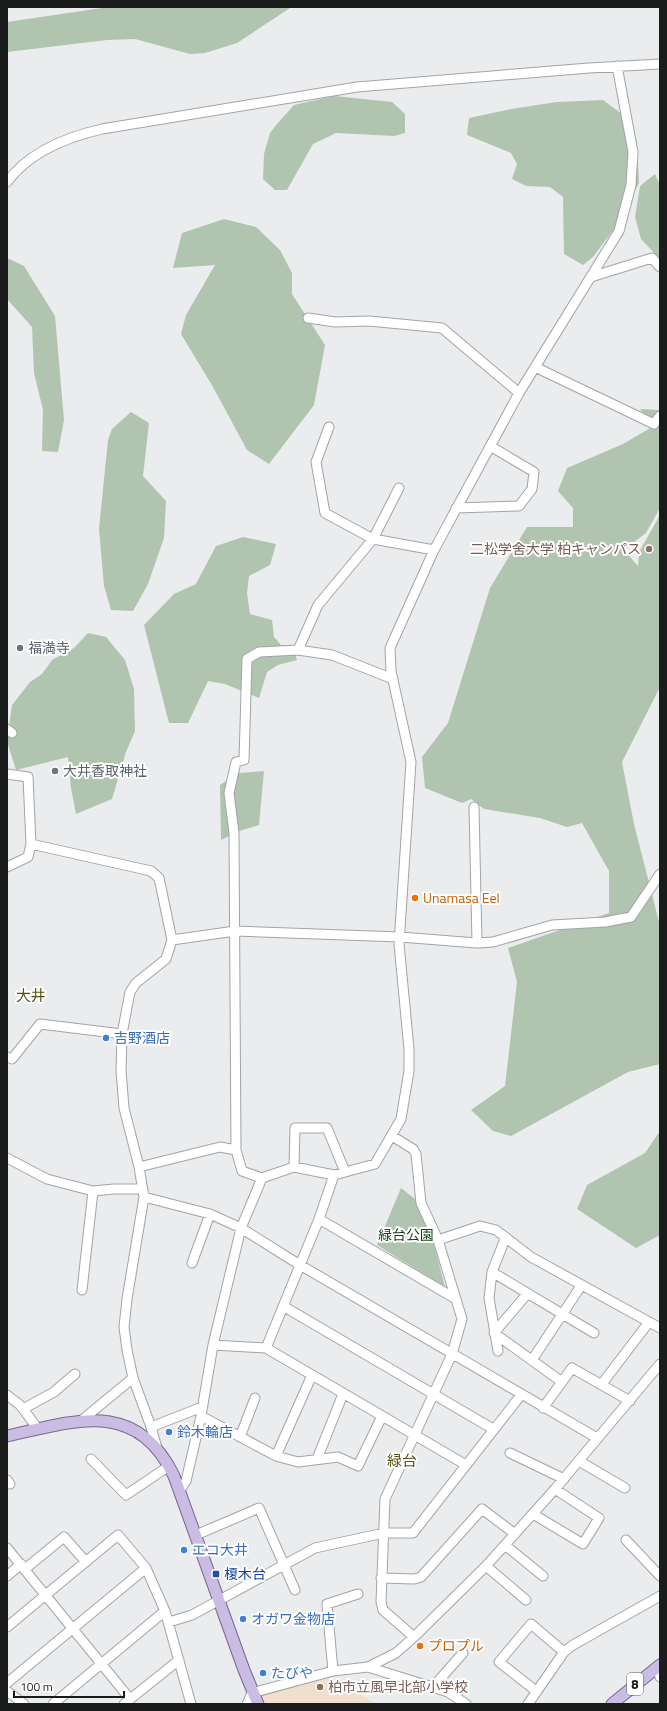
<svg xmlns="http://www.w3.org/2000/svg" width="667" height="1711" font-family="'Titillium Web','Noto Sans JP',sans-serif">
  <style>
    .education { fill: #f0dfcd }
    .green { fill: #b0c4b0 }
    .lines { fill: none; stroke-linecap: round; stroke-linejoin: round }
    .minor-casing { stroke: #a2a4a7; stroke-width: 11 }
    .major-casing { stroke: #776791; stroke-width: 13 }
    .minor { stroke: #fff; stroke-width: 9 }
    .major { stroke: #cbbce3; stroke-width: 11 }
    .education-dot { fill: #8d6e63; stroke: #fff; stroke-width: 1.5 }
    .worship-dot { fill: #6b7280; stroke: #fff; stroke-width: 1.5 }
    .food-dot { fill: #e8710a; stroke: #fff; stroke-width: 1.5 }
    .shop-dot { fill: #3f7fe0; stroke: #fff; stroke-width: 1.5 }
    .transit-dot { fill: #1a4fb4; stroke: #fff; stroke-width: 1.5 }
    .labels { text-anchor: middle; stroke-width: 4; stroke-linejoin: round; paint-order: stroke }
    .shield { fill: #fff; stroke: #5f5f5f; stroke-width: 1 }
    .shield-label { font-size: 13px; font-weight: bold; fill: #1a1b1b }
    .education-label { font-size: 14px; fill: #785e54; stroke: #fff; text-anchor: end }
    .worship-label { font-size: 14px; fill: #5b616d; stroke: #fff; text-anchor: start }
    .food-label { font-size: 14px; fill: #c56008; stroke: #fff; text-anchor: start }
    .shop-label { font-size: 14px; fill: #366cbe; stroke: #fff; text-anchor: start }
    .park-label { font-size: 14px; fill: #113f16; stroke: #fff }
    .transit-label { font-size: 14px; fill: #164399; stroke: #fff; text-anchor: start }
    .neighbourhood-label { font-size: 15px; fill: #5a5215; stroke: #fff }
  </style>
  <rect width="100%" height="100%" fill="#eaecee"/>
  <!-- education -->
  <path class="education" d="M328,1677L340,1680L375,1704H266L262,1698V1695Z"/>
  <!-- green -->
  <path class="green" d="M109,7H294L290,8L237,43L205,53L190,54L135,39L107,40L7,52V22Z
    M334,96L392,102L405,114V133L394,136L336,133L313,144L287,190H275L263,179L264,154L270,133L277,124L294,105Z
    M603,100L622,114L637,141L639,183L617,225L593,257L583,265L564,254L563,197L550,187L526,186L512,179L517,164L511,153L467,135L469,118L511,109L557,102Z
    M655,174L660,185V259L641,239L635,217L640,186Z
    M224,219L256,227L280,250L292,273V294L325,345L314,405L269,464L247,450L213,387L181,334L186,315L215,265L173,268L182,233Z
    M7,258L24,266L55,316L64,420L58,452L42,451L43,410L34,373L32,327L7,299Z
    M640,409L660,410V508L646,533L624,550L638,566L639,552L660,515V591L658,590L660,593V687L622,762L634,824L660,926V1064L628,1072L511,1136L493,1131L471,1110L505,1086L517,982L508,948L609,913V871L582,823L567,827L540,818L484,809L471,799L462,803L425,788L422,757L448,723L490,588L527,527H573V508L558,491L567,468L623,444L652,427Z
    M131,412L149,423L143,476L166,501L164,538L148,584L133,611L111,610L104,586L99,529L108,440L112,429Z
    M243,537L276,544L270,565L249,576L247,593L250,614L272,620L274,637L281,645H292L297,660L278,665L267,672L259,698L225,684L208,681L188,723H169L144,625L174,594L196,584L216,546Z
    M88,633L106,637L125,660L134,689L135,731L126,752L112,799L76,814L71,788L68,757L16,770L7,741L12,705L30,682L42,674L52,660L74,648Z
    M264,771L259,825L242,830L221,840L220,785L239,773Z
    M660,1131V1235L636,1248L577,1209L587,1185L645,1153Z
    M401,1188L415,1199L433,1241L445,1287L377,1245Z"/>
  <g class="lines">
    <!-- minor casing -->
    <g class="minor-casing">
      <path id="minor" d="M7,182C29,152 67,137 102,129L357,87L589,68L660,64
        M591,277L652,258L660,267
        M308,318L335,322L369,321L442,328L519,393
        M535,367L654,424L660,416
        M329,427L316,462L325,513L373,539L399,488
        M456,508L519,506L532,489L534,472L490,446
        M298,650L332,655L393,679
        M7,729L12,733
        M7,774L28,777L31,844L151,871L159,878L172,940
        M474,807L477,943
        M7,867L28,857L31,844
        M7,1057L12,1059L40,1024L122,1034
        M392,1136L413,1149L416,1154L421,1203L438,1240L462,1319L452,1354L385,1499L381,1602L383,1610L414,1637
        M236,1150L234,833L229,793L236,762L244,760L247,659L259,652L298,650L318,605L373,539L434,550
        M7,1158L47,1179L93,1191L114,1189H142
        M139,1167L220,1147L236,1150L242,1171L262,1178
        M294,1167L295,1128H327L345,1172
        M144,1197L210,1214L241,1228L300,1265L597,1438
        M319,1219L456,1299
        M438,1240L480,1226L496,1230L531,1257L660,1328
        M192,1263L210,1214
        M492,1272L594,1333
        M82,1290L93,1191
        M527,1294L494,1333L562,1382
        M283,1306L493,1429
        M213,1345L266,1348L466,1465
        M266,1348L319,1219L334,1175
        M498,1351L489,1298L492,1272L505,1239
        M532,1360L581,1286
        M601,1385L649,1322
        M7,1395L20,1405L38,1429
        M543,1408L572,1368L630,1401
        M23,1409L54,1392L75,1374
        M201,1416L276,1456L298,1462L338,1457L358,1466L382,1416
        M82,1420L133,1378
        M151,1427L202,1407
        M240,1437L255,1398
        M157,1448L151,1427L133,1378L127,1350L124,1327L127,1299L144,1197L139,1167L124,1108L121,1071L122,1034L130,992L136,983L166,959L172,940L235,931L400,937L477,943L493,942L552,925L605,922L631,917L660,874
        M510,1453L564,1479
        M276,1456L312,1375
        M91,1459L126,1495L169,1466
        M317,1459L343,1394
        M579,1461L625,1488
        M7,1480L10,1484
        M180,1490L186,1481L201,1416L213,1345L241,1228L262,1178L294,1167L334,1175L375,1164L401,1119L409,1071V1049L399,944L411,762L391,671L390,648L434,550L519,393L619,231L631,185L633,152L617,66
        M533,1514L583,1544L599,1518L555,1489
        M196,1535L259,1508L295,1590
        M626,1540L660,1576
        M505,1545L543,1576
        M7,1548L130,1699
        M486,1566L526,1600
        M25,1569L64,1537L86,1562
        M7,1576L21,1564
        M381,1578L414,1579L421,1577L482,1509L515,1534
        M169,1622L192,1615L315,1548L384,1533H413L521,1395
        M7,1627L118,1535L146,1568L165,1611L191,1704
        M368,1667L396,1653L414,1637L486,1566L555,1489L660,1364
        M657,1667L660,1677
        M333,1671L327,1604L358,1594
        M7,1683L146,1568
        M433,1687L463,1653
        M7,1691L24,1704
        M536,1691L499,1662L531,1624L564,1652
        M53,1704L165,1611
        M124,1704L179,1660
        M247,1704L252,1693L333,1671L368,1667L448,1692L466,1704
        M528,1704L564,1652L573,1645L660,1596"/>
    </g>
    <!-- major casing -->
    <g class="major-casing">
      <path id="major" d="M7,1436C75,1421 136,1398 174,1476L244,1670L258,1704
        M612,1704L660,1665"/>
    </g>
    <!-- minor -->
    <use href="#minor" class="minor"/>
    <!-- major -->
    <use href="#major" class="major"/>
  </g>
  <!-- markers -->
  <g class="education-dot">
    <circle cx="649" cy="549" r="4"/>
    <circle cx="320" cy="1687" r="4"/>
  </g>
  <g class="worship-dot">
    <circle cx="20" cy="648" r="4"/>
    <circle cx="55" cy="771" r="4"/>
  </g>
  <g class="food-dot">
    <circle cx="415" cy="898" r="4"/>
    <circle cx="420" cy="1646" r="4"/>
  </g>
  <g class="shop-dot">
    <circle cx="106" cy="1038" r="4"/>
    <circle cx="169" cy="1432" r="4"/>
    <circle cx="184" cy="1550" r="4"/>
    <circle cx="243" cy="1619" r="4"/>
    <circle cx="263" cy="1673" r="4"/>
  </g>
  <rect class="transit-dot" x="212" y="1570" width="8" height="8" rx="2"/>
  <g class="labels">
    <!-- shield labels -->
    <rect class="shield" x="627" y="1673" width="16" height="22" rx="3"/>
    <g class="shield-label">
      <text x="635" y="1689">8</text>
    </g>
    <!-- education labels -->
    <g class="education-label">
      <text x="641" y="554">二松学舍大学 柏キャンパス</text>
      <text x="328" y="1692" text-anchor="start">柏市立風早北部小学校</text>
    </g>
    <!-- worship labels -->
    <g class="worship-label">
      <text x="28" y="653">福満寺</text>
      <text x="63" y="776">大井香取神社</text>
    </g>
    <!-- food labels -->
    <g class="food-label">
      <text x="423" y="903">Unamasa Eel</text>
      <text x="428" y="1651">プロプル</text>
    </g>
    <!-- shop labels -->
    <g class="shop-label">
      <text x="114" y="1043">吉野酒店</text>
      <text x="177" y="1437">鈴木輪店</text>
      <text x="192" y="1555">エコ大井</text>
      <text x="251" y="1624">オガワ金物店</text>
      <text x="271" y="1678">たびや</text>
    </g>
    <!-- park labels -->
    <g class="park-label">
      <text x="406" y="1240">緑台公園</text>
    </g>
    <!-- transit labels -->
    <g class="transit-label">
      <text x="224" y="1579">榎木台</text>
    </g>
    <!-- neighbourhood labels -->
    <g class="neighbourhood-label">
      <text x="31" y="1001">大井</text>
      <text x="402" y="1466">緑台</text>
    </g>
  </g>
  <!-- border -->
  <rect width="667" height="1711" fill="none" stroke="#1a1b1b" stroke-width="16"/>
  <!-- scale -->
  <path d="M14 1691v6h110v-6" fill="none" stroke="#1a1b1b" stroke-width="2"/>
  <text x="20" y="1691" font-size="12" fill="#1a1b1b" stroke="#ffffff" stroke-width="3" paint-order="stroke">100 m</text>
</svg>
